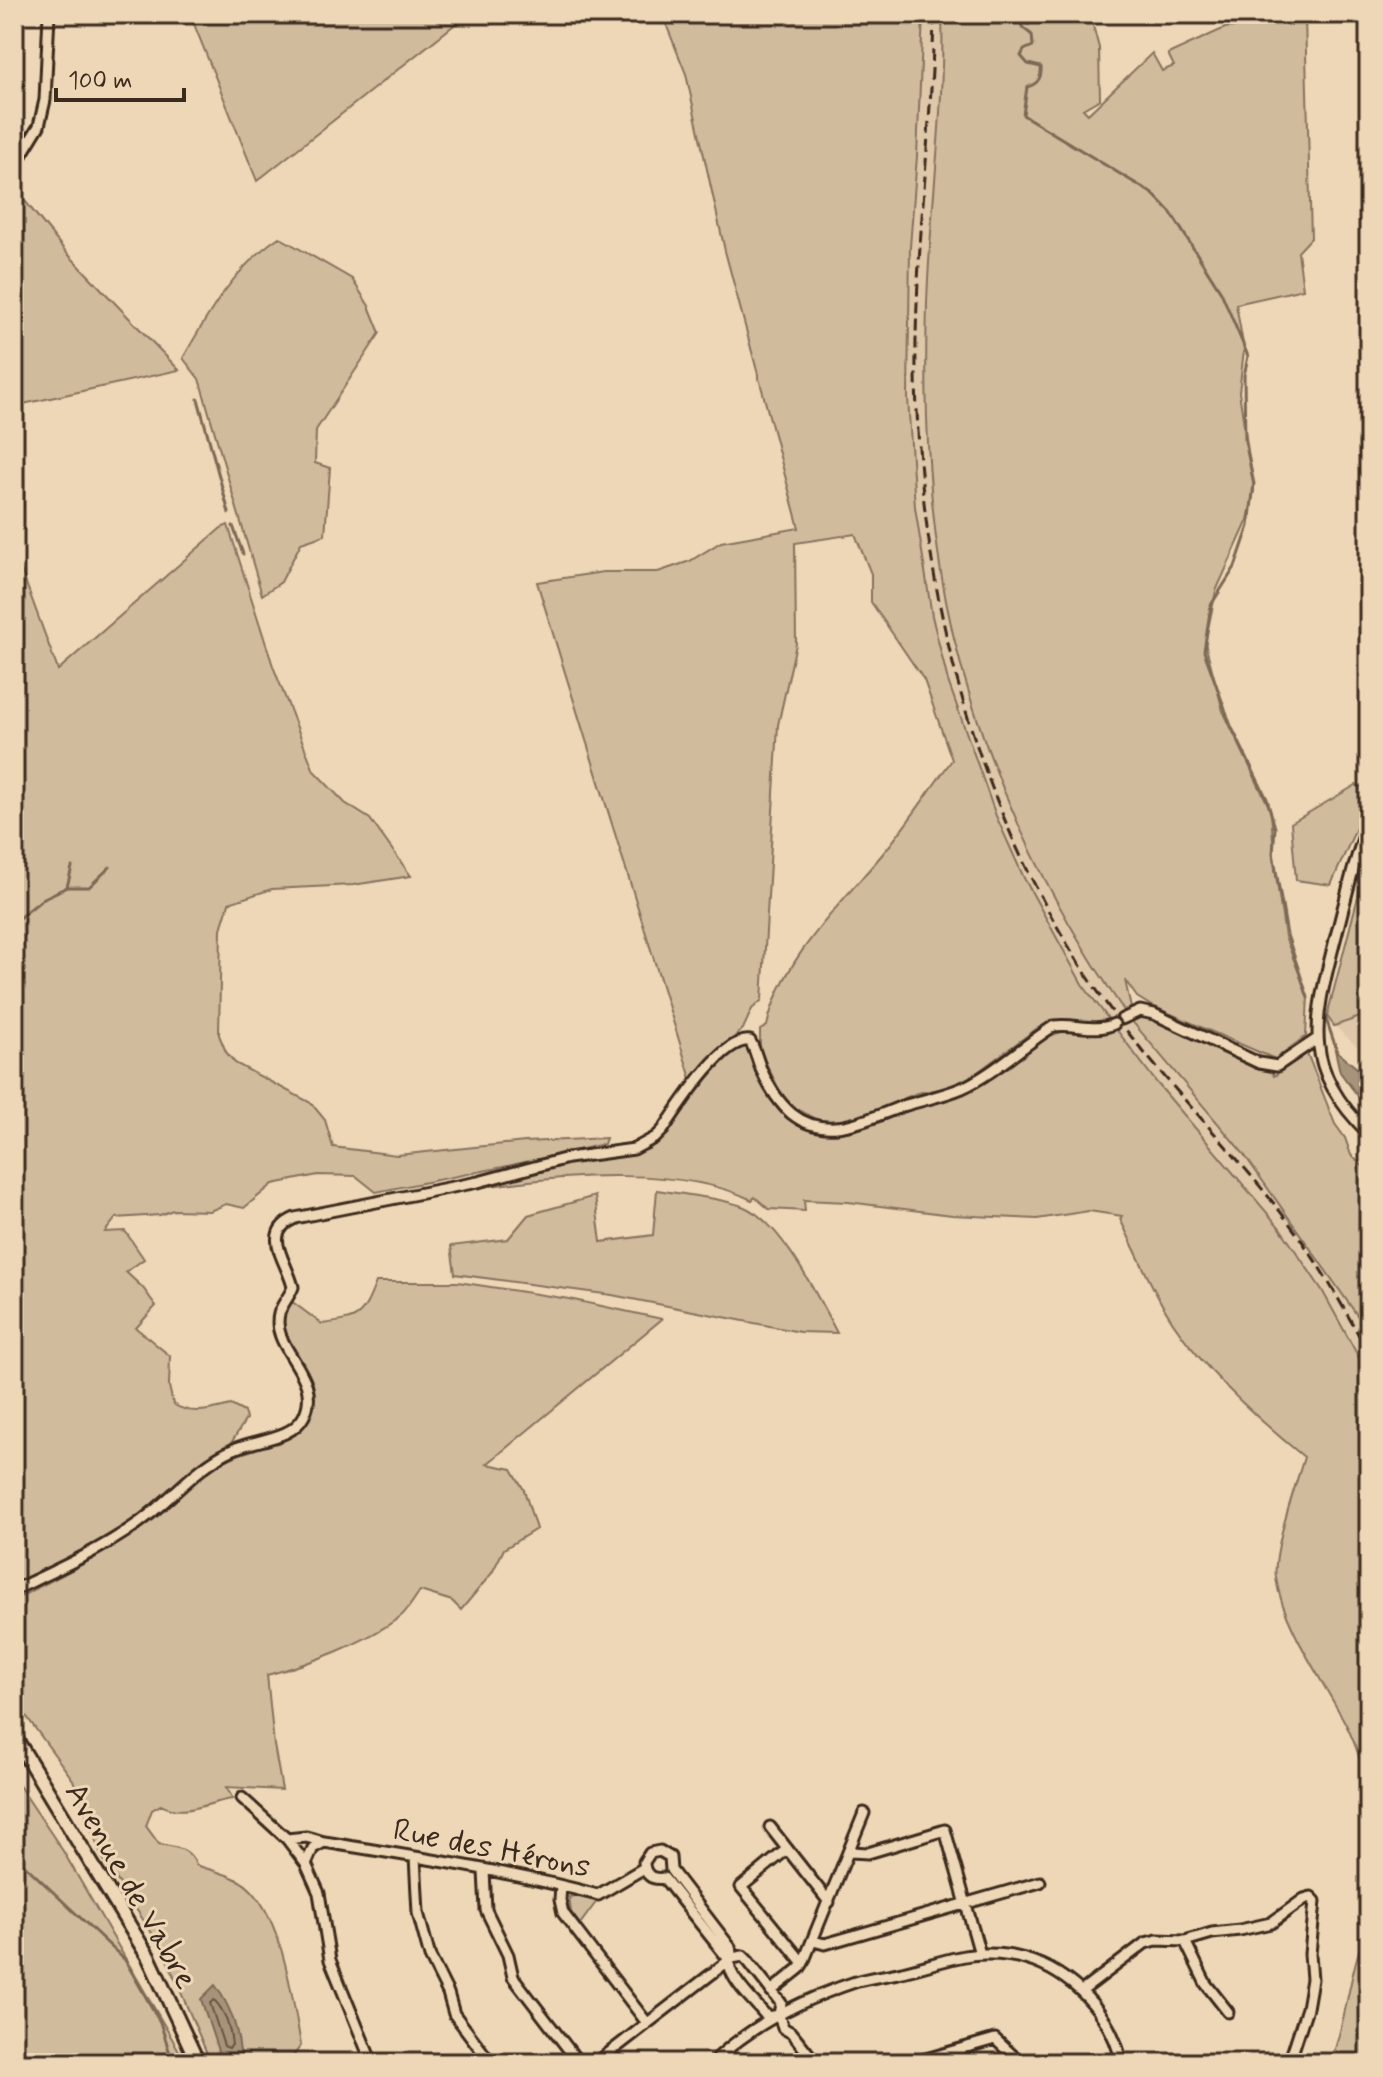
<svg xmlns="http://www.w3.org/2000/svg" width="1383" height="2077" font-family="Mynerve,sans-serif">
  <style>
    .built { fill: #dfc8a9 }
    .green { fill: #d0bb9d; stroke: #86725e; stroke-width: 2 }
    .water { fill: #a7937a; stroke: #7c6955; stroke-width: 2 }
    .lines { fill: none; stroke-linecap: round; stroke-linejoin: round }
    .shore { stroke: #665443; stroke-width: 2 }
    .stream { stroke: #7c6955; stroke-width: 3 }
    .minor-casing { stroke: #3b2a1e; stroke-width: 15 }
    .secondary-casing { stroke: #3b2a1e; stroke-width: 18 }
    .minor { stroke: #eed7b6; stroke-width: 9 }
    .secondary { stroke: #eed7b6; stroke-width: 12 }
    .rail { stroke: #3b2a1e; stroke-width: 3; stroke-dasharray: 12 6; stroke-linecap: butt }
    .labels { text-anchor: middle; stroke-width: 6; stroke-linejoin: round; paint-order: stroke }
    .street-label { font-size: 32px; fill: #3b2a1e; stroke: #eed7b6 }
  </style>
  <rect width="100%" height="100%" fill="#eed7b6"/>
  <filter id="ink" filterUnits="userSpaceOnUse"><feTurbulence type="fractalNoise" baseFrequency=".0125" numOctaves="2"/><feDisplacementMap in="SourceGraphic" scale="16" xChannelSelector="R" yChannelSelector="G"/><feConvolveMatrix kernelMatrix="1 2 1 2 8 2 1 2 1" color-interpolation-filters="sRGB"/></filter>
  <g filter="url(#ink)">
    <!-- built -->
    <path class="built" d="M923,14H942L943,51L927,302L926,360L933,499L941,567L973,700L996,770L1034,856L1101,978L1138,1031L1243,1153L1329,1271L1369,1332V1376L1357,1352L1229,1166L1157,1083L1082,984L1024,878L996,816L948,681L932,616L915,507L908,398L910,247L917,156Z
      M1369,1014V1057L1334,1026Z"/>
    <!-- green -->
    <path class="green" d="M190,14H468L257,181Z
      M662,14H923L917,156L910,247L908,398L915,507L932,616L948,681L996,816L1024,878L1082,984L1157,1083L1280,1228L1322,1290L1369,1376V1787C1362,1763 1354,1738 1342,1717C1320,1676 1283,1625 1276,1578C1272,1552 1296,1485 1304,1457C1255,1417 1196,1364 1164,1308C1148,1280 1135,1249 1120,1219L1122,1216L1089,1211L1037,1219L952,1215L848,1202L804,1200L805,1211L769,1209L755,1197L752,1200C684,1166 565,1175 491,1186L489,1184C517,1172 552,1163 583,1158C597,1156 640,1155 649,1149C687,1121 700,1069 743,1046C765,1060 762,1104 791,1121C833,1145 862,1126 902,1112C921,1105 942,1102 961,1094C999,1076 1035,1030 1077,1030L1075,1020L1050,1022L1036,1029L979,1071L952,1087L917,1093L852,1120L830,1122L815,1119L795,1108L782,1096L760,1051V1030L767,1026C781,958 847,898 890,845C912,817 931,788 952,760L924,680L871,602V574L855,534L795,543L796,644L778,725L762,1000L752,1009L743,1029L691,1079L537,582L603,572H658L690,561L721,542L799,528L725,251L686,74Z
      M942,14H1090L1099,48L1100,99L1083,109L1088,114L1152,53L1162,71L1174,66L1168,54L1225,28L1305,17L1311,238L1298,252L1303,289L1236,304L1244,350L1239,392L1254,490L1248,520L1216,591L1205,643L1223,711L1271,811L1275,869L1285,937L1308,996L1306,1036L1275,1059L1150,1005L1137,997L1125,980L1131,1008L1125,1012C1046,898 985,769 953,634C928,527 924,413 927,303C930,207 945,111 942,14Z
      M25,201L66,252L179,370L14,406V252L21,227V203Z
      M279,237L352,279L369,306L380,333L316,430L315,463L330,468L325,535L301,543L281,582L262,595L203,392L199,379L183,358C209,312 235,267 279,237Z
      M14,424L23,459L24,496L16,556L58,670L221,528L228,525L273,666L314,771L345,803L370,819L411,876L353,885L272,889L229,903L221,929L219,1035L226,1052L235,1063L311,1103L325,1120L333,1147L397,1155L525,1142L606,1138L604,1144L503,1167L376,1192L356,1176L318,1175L273,1184L244,1208L226,1204L210,1211L173,1210L160,1215L116,1218L105,1232L125,1231L144,1259L126,1272L143,1288L156,1306L136,1328L170,1356L169,1386L173,1404C191,1416 211,1410 231,1405L244,1412L246,1419L228,1448L210,1456L136,1518L49,1570L14,1584Z
      M1356,785L1369,789V799L1331,885L1296,880L1291,823Z
      M1369,854V1014L1334,1026L1327,1016Z
      M1140,1017L1156,1020L1254,1068L1272,1072L1274,1076L1307,1053L1335,1124L1345,1138L1351,1155L1369,1172V1332L1243,1153L1130,1019Z
      M657,1190C685,1195 716,1197 742,1206C781,1220 818,1298 837,1333L800,1332L612,1295L455,1274L451,1246L508,1239L528,1215L595,1196L601,1242L653,1235Z
      M376,1282H458L569,1299L662,1319L487,1464L512,1469L524,1490L536,1529L504,1549L492,1573L461,1610L452,1601L420,1591C414,1599 408,1610 401,1616C366,1643 309,1664 267,1675L274,1745L282,1790L226,1787L233,1799C210,1801 184,1818 161,1805L152,1810L146,1826L159,1844C176,1847 190,1848 196,1865C210,1870 225,1873 238,1880C281,1902 293,2001 301,2045L292,2058L278,2057L277,2063H211L163,1950L102,1857L73,1780L24,1713L14,1705V1600C57,1577 102,1557 142,1528C172,1505 198,1472 233,1457C255,1447 303,1441 310,1414C322,1368 264,1340 291,1301L322,1324C360,1319 362,1318 376,1282Z
      M14,1778L63,1851L181,2054L182,2063H14Z
      M574,1896L597,1901L580,1924L571,1912L569,1897Z
      M1369,1926V2063H1330C1348,2019 1348,1969 1369,1926Z"/>
    <!-- water -->
    <path class="water" d="M1335,1050L1369,1078V1111L1340,1072Z
      M215,1985C233,2010 239,2032 241,2063H222L201,1999Z"/>
    <g class="lines">
      <!-- shore -->
      <path class="shore" d="M214,2000C225,2010 231,2031 232,2045L229,2048L224,2046L210,2003Z"/>
      <!-- stream -->
      <path class="stream" d="M1034,14L1029,24L1021,23L1022,27L1032,35L1033,46L1024,50L1021,56L1028,64L1041,67C1042,78 1038,84 1027,87L1023,115L1153,194L1171,213L1221,292L1248,356L1244,376L1245,441L1254,484L1249,526L1235,567L1211,605L1204,651L1231,726L1267,799L1275,828L1273,853L1287,935L1308,998
        M198,399L229,513
        M233,526L243,554
        M67,887L72,867
        M14,922L44,898L67,887H89L110,867
        M1324,1013L1337,1051
        M14,1855L125,1960L160,2022L173,2063"/>
      <!-- minor casing -->
      <g class="minor-casing">
        <path id="minor" d="M14,214L20,157L39,126L45,100L49,14
          M1369,823C1354,859 1346,898 1336,936C1314,1021 1300,1066 1369,1134
          M1122,1019L1140,1011L1154,1014L1259,1063L1277,1066L1317,1039
          M14,1590C56,1570 99,1551 137,1524C171,1500 196,1466 234,1449C255,1439 292,1440 304,1416C324,1376 270,1349 279,1314C281,1305 290,1296 293,1287C287,1261 260,1233 295,1218L478,1182L568,1158L634,1149L656,1137L663,1130C678,1108 722,1037 750,1041C755,1049 757,1059 761,1069C768,1085 779,1103 792,1114C827,1142 867,1119 903,1106C922,1100 943,1096 962,1088C992,1075 1025,1044 1054,1026C1075,1023 1095,1033 1114,1024
          M242,1798L287,1839L306,1864
          M770,1827L829,1902
          M287,1839L306,1837L324,1842
          M787,1849L741,1887L803,1963
          M851,1852L868,1853L945,1830L980,1954
          M415,1857L418,1913L430,1957L448,1993L454,2014L491,2063
          M484,1871L486,1910L508,1955L513,1977L579,2063
          M561,1886L560,1900L563,1913L647,2023
          M813,1941L825,1944L1040,1882
          M1185,1941L1206,1984L1228,2012
          M771,1991L799,1969L803,1963L864,1813
          M1082,1991L1145,1943L1157,1940L1185,1941L1212,1933L1240,1930L1271,1923L1304,1899L1311,1897L1315,1901L1310,1954L1312,1979L1307,2008L1289,2063
          M779,2015L767,2017C756,2003 738,1988 731,1971C727,1963 733,1955 730,1947L671,1870L670,1857L660,1851L650,1853L644,1862C644,1875 652,1880 664,1878L726,1956L732,1958L743,1956L748,1961L781,2003L779,2015L783,2028L792,2033L816,2063
          M372,2063L330,1960L319,1893L306,1864L313,1848L324,1842C416,1857 509,1871 598,1895L644,1868
          M596,2063L732,1958
          M712,2063C751,2025 804,1999 855,1982C870,1977 887,1976 902,1972C929,1966 958,1954 986,1954C1052,1953 1107,2000 1122,2063
          M912,2063L995,2039L1021,2063"/>
      </g>
      <!-- secondary casing -->
      <g class="secondary-casing">
        <path id="secondary" d="M14,1736L149,1958L198,2063"/>
      </g>
      <!-- minor -->
      <use href="#minor" class="minor"/>
      <!-- secondary -->
      <use href="#secondary" class="secondary"/>
      <!-- rail -->
      <path class="rail" d="M934,14C932,122 918,230 916,338C913,565 967,799 1096,989C1156,1077 1235,1148 1297,1234C1324,1272 1347,1313 1369,1354"/>
    </g>
  </g>
  <g class="labels">
    <!-- street labels -->
    <g class="street-label">
      <text transform="translate(492 1847) rotate(11)" y="11">Rue des Hérons</text>
      <text transform="translate(132 1885) rotate(60)" y="11">Avenue de Vabre</text>
    </g>
  </g>
  <!-- margin -->
  <rect width="1383" height="2077" fill="none" stroke="#eed7b6" stroke-width="48"/>
  <rect x="24" y="24" width="1335" height="2029" fill="none" stroke="#3b2a1e" stroke-width="3" filter="url(#ink)"/>
  <!-- scale -->
  <path d="M56 88v12h128v-12" fill="none" stroke="#3b2a1e" stroke-width="4"/>
  <text x="68" y="88" font-size="24" fill="#3b2a1e" stroke="#eed7b6" stroke-width="6" paint-order="stroke">100 m</text>
</svg>
